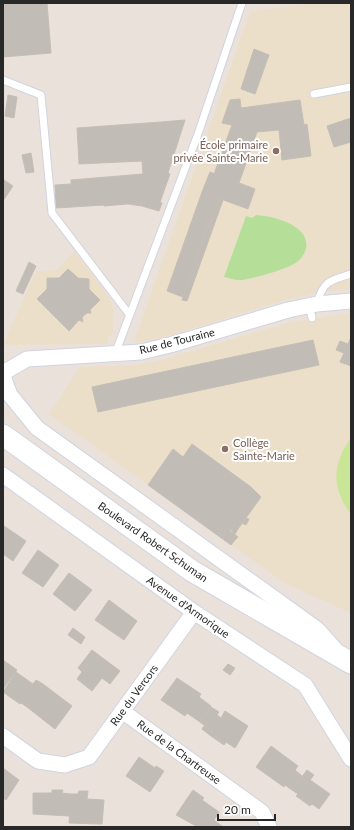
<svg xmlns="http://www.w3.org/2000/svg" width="354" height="830" font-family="Lato,sans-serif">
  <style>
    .education { fill: #ebdfca }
    .green { fill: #b5df99 }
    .pitch { fill: #c8e695 }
    .building { fill: #c2bcb7; stroke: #c5beb4 }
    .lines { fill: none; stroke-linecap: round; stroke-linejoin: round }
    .service-casing { stroke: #d0d4e1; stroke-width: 9 }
    .minor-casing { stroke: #d0d4e1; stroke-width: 17 }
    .secondary-casing { stroke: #d0d4e1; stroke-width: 23 }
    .service { stroke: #fff; stroke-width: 7 }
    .minor { stroke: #fff; stroke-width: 15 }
    .secondary { stroke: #fff; stroke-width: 21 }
    .education-dot { fill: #8d6e63; stroke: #fff; stroke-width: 1.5 }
    .labels { text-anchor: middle; stroke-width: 4; stroke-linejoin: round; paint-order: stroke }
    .education-label { font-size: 11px; fill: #785e54; stroke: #fff; text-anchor: end }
    .street-label { font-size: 11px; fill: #282828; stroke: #fff }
  </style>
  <rect width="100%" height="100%" fill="#eae2da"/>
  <!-- education -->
  <path class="education" d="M313,3H351V290L328,291L285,300L158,339L134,342L250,12Z
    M74,251L107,294L113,307V333L107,338L108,344L3,345L36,271L57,270Z
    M351,313V613L286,584L49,414L80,367L135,365L154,362L291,322Z"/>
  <!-- green -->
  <path class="green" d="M256,215C273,216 311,225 306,249C305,253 301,259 297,262C288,269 255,278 242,280C236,281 230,278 224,277L246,216L252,218Z"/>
  <!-- pitch -->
  <path class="pitch" d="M351,438V514C331,488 332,464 351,438Z"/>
  <!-- building -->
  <path class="building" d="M3,3H47L51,53L3,57Z
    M254,49L269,55L255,94L241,89Z
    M8,95L17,97L14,118L5,116Z
    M240,99L241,108L300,100L304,125L307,124L311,156L282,160L279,130L257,132L239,183L214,174L232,125L222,123L230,100Z
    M351,118V129L348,119Z
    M348,119L351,129V142L334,147L327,126Z
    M185,120L168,173L170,174L160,202L162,203L159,211L142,206L141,197L103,199L104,205L56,208L55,185L71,184V180L143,174L142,161L79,164L78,144L82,143V134L161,126V122Z
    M161,122V126L82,134V143L78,144L77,128Z
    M31,153L34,172L26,173L22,155Z
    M210,172L255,189L248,209L202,192Z
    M4,180L13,186L3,201V181Z
    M202,192L219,198L183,297L167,291Z
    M141,197L142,206L128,204L104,206L103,199Z
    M218,198L223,200L187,301L182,300Z
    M29,262L36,266L23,294L16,291Z
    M68,269L78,278L89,279V289L100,300L90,310L91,313H87L82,317L83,322L79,320L69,331L37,299L47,289V278H59Z
    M351,337V366L340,362L344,353L336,350L340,341L348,344Z
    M313,340L319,365L98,412L92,387Z
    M192,444L229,471L220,483L243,499L237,508L241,510L233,525L238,529L235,534L225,524L221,530L235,540L231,545L148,485L173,449L183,457Z
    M229,471L251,487L261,497L238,529L233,525L241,510L237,508L243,499L220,483Z
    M246,518L249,519L246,525L242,523Z
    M225,524L231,528L229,530L238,537L235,540L221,530Z
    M4,526L26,541L13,561L3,554Z
    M38,550L59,565L43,587L22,573Z
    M69,573L92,590L75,611L53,594Z
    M109,600L137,621L124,640L95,620Z
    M73,628L85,637L81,644L68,635Z
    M92,650L120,671L110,684L102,678L92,691L77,679L82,672L78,668Z
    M3,660L17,670L3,689Z
    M228,664L235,668L230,675L223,670Z
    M16,672L33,684L36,680L43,684L27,707L21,703L20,704L3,692Z
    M177,678L201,694L199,697L211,706L200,722L187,713L185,716L161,700Z
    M43,684L72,706L55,729L27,707Z
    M211,707L219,712L217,715L221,718L225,711L248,726L235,748L226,742L224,745L211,736L213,732L200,722Z
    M204,726L213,732L211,736L202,729Z
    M271,746L298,766L295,770L302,776L292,790L285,785L284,787L256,767Z
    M139,757L155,768L156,766L164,771L150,792L126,776Z
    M3,768L19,780L6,800L3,798Z
    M307,770L314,775L310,780L330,794L319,809L312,804L310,806L296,796L298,794L292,790Z
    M52,790H63L62,793L71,794L70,816L33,814V793H52Z
    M193,790L204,798L202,800L219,812L214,820L223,827H198L176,815Z
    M79,791H88L87,799L104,800L102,824L69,823L71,794H78Z"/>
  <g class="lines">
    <!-- service casing -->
    <g class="service-casing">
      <path id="service" d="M3,80L41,95L52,213L129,314
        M314,94L351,87
        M317,304C323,281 330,280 351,274
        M309,305L312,318
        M115,354L198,134L242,3"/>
    </g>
    <!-- minor casing -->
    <g class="minor-casing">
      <path id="minor" d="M3,373L27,359L141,352L170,345L288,310L317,304L351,301
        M3,376L10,395L37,428L317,629L334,648
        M3,475L194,612L305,685L351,759
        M122,711L262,812L269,827
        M3,736L38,761L65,765L89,757L194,612"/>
    </g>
    <!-- secondary casing -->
    <g class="secondary-casing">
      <path id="secondary" d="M3,435L192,571L351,663"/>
    </g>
    <!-- service -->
    <use href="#service" class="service"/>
    <!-- minor -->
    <use href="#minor" class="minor"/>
    <!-- secondary -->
    <use href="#secondary" class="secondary"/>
  </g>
  <!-- markers -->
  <g class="education-dot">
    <circle cx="276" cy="151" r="4"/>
    <circle cx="225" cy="449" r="4"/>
  </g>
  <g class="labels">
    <!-- education labels -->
    <g class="education-label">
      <text x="268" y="149">École primaire<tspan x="268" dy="13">privée Sainte-Marie</tspan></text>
      <text x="233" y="447" text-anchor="start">Collège<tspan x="233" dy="13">Sainte-Marie</tspan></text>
    </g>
    <!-- street labels -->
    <g class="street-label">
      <text transform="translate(177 341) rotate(-14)" y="4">Rue de Touraine</text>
      <text transform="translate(153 542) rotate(35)" y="4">Boulevard Robert Schuman</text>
      <text transform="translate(188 607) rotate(35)" y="4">Avenue d'Armorique</text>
      <text transform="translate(134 695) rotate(-54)" y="4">Rue du Vercors</text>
      <text transform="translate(179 752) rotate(36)" y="4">Rue de la Chartreuse</text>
    </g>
  </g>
  <!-- border -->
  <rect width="354" height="830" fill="none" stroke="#282828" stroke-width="8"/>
  <!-- scale -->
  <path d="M218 814v6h57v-6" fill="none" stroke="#282828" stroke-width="2"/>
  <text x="224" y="814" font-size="12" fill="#282828" stroke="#ffffff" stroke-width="3" paint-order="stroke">20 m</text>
</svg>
